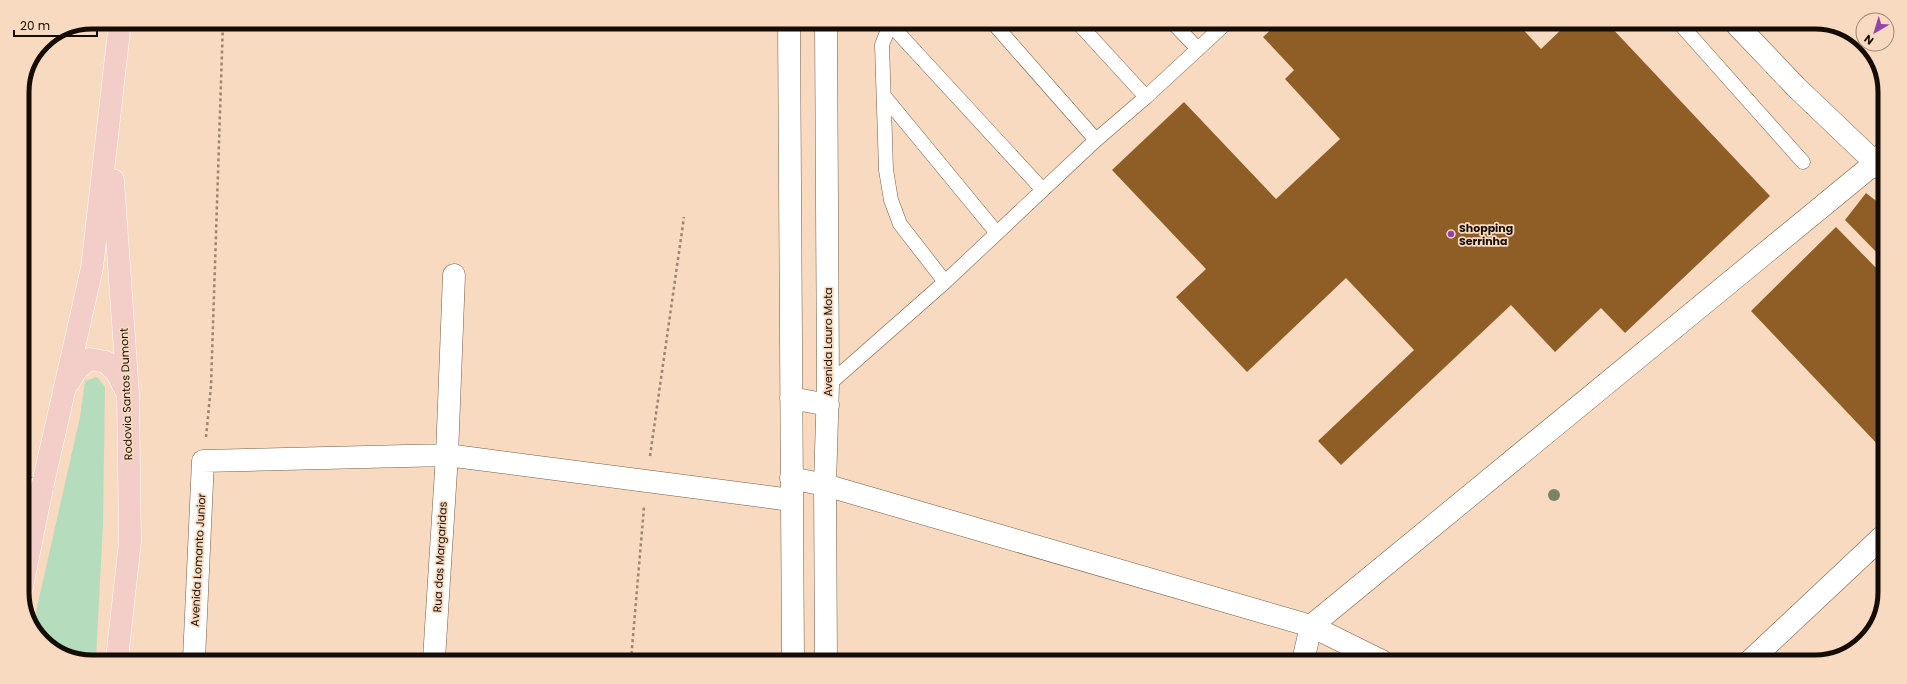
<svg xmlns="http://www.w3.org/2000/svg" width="1907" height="684" font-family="Poppins,sans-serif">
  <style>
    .green { fill: #b6dcbe }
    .building { fill: #8f5e27 }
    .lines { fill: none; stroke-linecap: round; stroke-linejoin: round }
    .service-casing { stroke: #765d45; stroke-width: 15 }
    .minor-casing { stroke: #765d45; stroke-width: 23 }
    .tertiary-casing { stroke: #765d45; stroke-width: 23 }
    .trunk-casing { stroke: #fff; stroke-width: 23 }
    .path { stroke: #9b8673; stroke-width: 2.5; stroke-dasharray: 3 3; stroke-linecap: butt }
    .service { stroke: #fff; stroke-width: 14 }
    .minor { stroke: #fff; stroke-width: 22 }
    .tertiary { stroke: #fff; stroke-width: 22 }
    .trunk { stroke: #f3cec8; stroke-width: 22 }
    .tree { fill: #778467 }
    .poi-dot { fill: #9242b1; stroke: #f7dabf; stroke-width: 1.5 }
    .labels { text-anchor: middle; stroke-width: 3.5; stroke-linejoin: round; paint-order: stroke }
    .poi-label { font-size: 11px; font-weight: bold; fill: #150c04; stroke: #f7dabf; text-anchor: start }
    .street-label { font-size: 11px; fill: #150c04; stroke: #f7dabf }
    .rim { fill: none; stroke: #150c04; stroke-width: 5 }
  </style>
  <rect width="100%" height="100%" fill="#f7dabf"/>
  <!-- green -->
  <path class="green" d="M97,377L105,387L103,524L96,658H69L37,635L33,625L80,417L85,381Z"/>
  <!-- building -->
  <path class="building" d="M1277,24L1519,25L1541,49L1566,25H1609L1770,196L1625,333L1601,308L1555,352L1511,305L1341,465L1318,441L1414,350L1346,278L1247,372L1176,297L1206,269L1112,170L1184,102L1276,199L1340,139L1285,79L1294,70L1263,37Z
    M1866,193L1884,207V260L1845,220Z
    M1836,227L1884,276L1882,449L1751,311Z"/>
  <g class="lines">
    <!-- service casing -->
    <g class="service-casing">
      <path id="service" d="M890,24L882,45L886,170L891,200L900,224L945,282
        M890,24L1042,189
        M994,24L1096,140
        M1079,24L1146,97
        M1174,24L1198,49
        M1681,25L1803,162
        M884,96L996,232
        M828,385L945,282L1096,140L1146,97L1225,24"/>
    </g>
    <!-- minor casing -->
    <g class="minor-casing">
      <path id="minor" d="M1737,25L1796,87L1884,171
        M791,478L825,485L1311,626L1382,661
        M1311,626L1875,163L1884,153
        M194,659L203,461L447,455L791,500
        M434,659L447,455L454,275
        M1303,661L1311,626
        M1749,662L1882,537"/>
    </g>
    <!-- tertiary casing -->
    <g class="tertiary-casing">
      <path id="tertiary" d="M789,23L793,660
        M826,24L828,385L825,485L826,660
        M791,398L828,405
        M22,490L42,488"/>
    </g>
    <!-- trunk casing -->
    <g class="trunk-casing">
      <path id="trunk" d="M113,180L128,394L130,542L117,658
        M69,382L76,370L89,359L106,362L117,373L126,391
        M22,587L42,488L92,268L120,22"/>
    </g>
    <!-- path -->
    <path class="path" d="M206,437L211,386L223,22
      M650,456L684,217
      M631,660L644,507"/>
    <!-- service -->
    <use href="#service" class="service"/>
    <!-- minor -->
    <use href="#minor" class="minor"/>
    <!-- tertiary -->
    <use href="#tertiary" class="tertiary"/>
    <!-- trunk -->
    <use href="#trunk" class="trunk"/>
  </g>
  <!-- trees -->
  <circle class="tree" cx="1554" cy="495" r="6"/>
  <!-- markers -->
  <circle class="poi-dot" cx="1451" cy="234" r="4"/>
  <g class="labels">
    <!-- poi labels -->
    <g class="poi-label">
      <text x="1459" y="232">Shopping<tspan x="1459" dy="13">Serrinha</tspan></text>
    </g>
    <!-- street labels -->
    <g class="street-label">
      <text transform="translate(828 342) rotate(-90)" y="4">Avenida Lauro Mota</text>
      <text transform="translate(126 394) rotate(-92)" y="4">Rodovia Santos Dumont</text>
      <text transform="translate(440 557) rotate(-87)" y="4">Rua das Margaridas</text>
      <text transform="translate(198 560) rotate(-87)" y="4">Avenida Lomanto Junior</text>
    </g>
  </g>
  <!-- crop -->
  <path d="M0 0H1907V684H0ZM92 29H1815A63 63 0 0 1 1878 92V592A63 63 0 0 1 1815 655H92A63 63 0 0 1 29 592V92A63 63 0 0 1 92 29Z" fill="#f7dabf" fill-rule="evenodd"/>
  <path class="rim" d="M92 29H1815A63 63 0 0 1 1878 92V592A63 63 0 0 1 1815 655H92A63 63 0 0 1 29 592V92A63 63 0 0 1 92 29Z"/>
  <!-- north arrow -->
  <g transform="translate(1875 32) rotate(218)"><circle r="19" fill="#f7dabf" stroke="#9d8874"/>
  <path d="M0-3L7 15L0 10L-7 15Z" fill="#9242b1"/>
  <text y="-6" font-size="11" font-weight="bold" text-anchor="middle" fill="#150c04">N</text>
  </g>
  <!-- scale -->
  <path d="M14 30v6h83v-6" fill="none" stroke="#150c04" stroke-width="2"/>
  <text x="20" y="30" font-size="12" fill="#150c04" stroke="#f7dabf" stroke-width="3" paint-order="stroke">20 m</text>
</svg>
